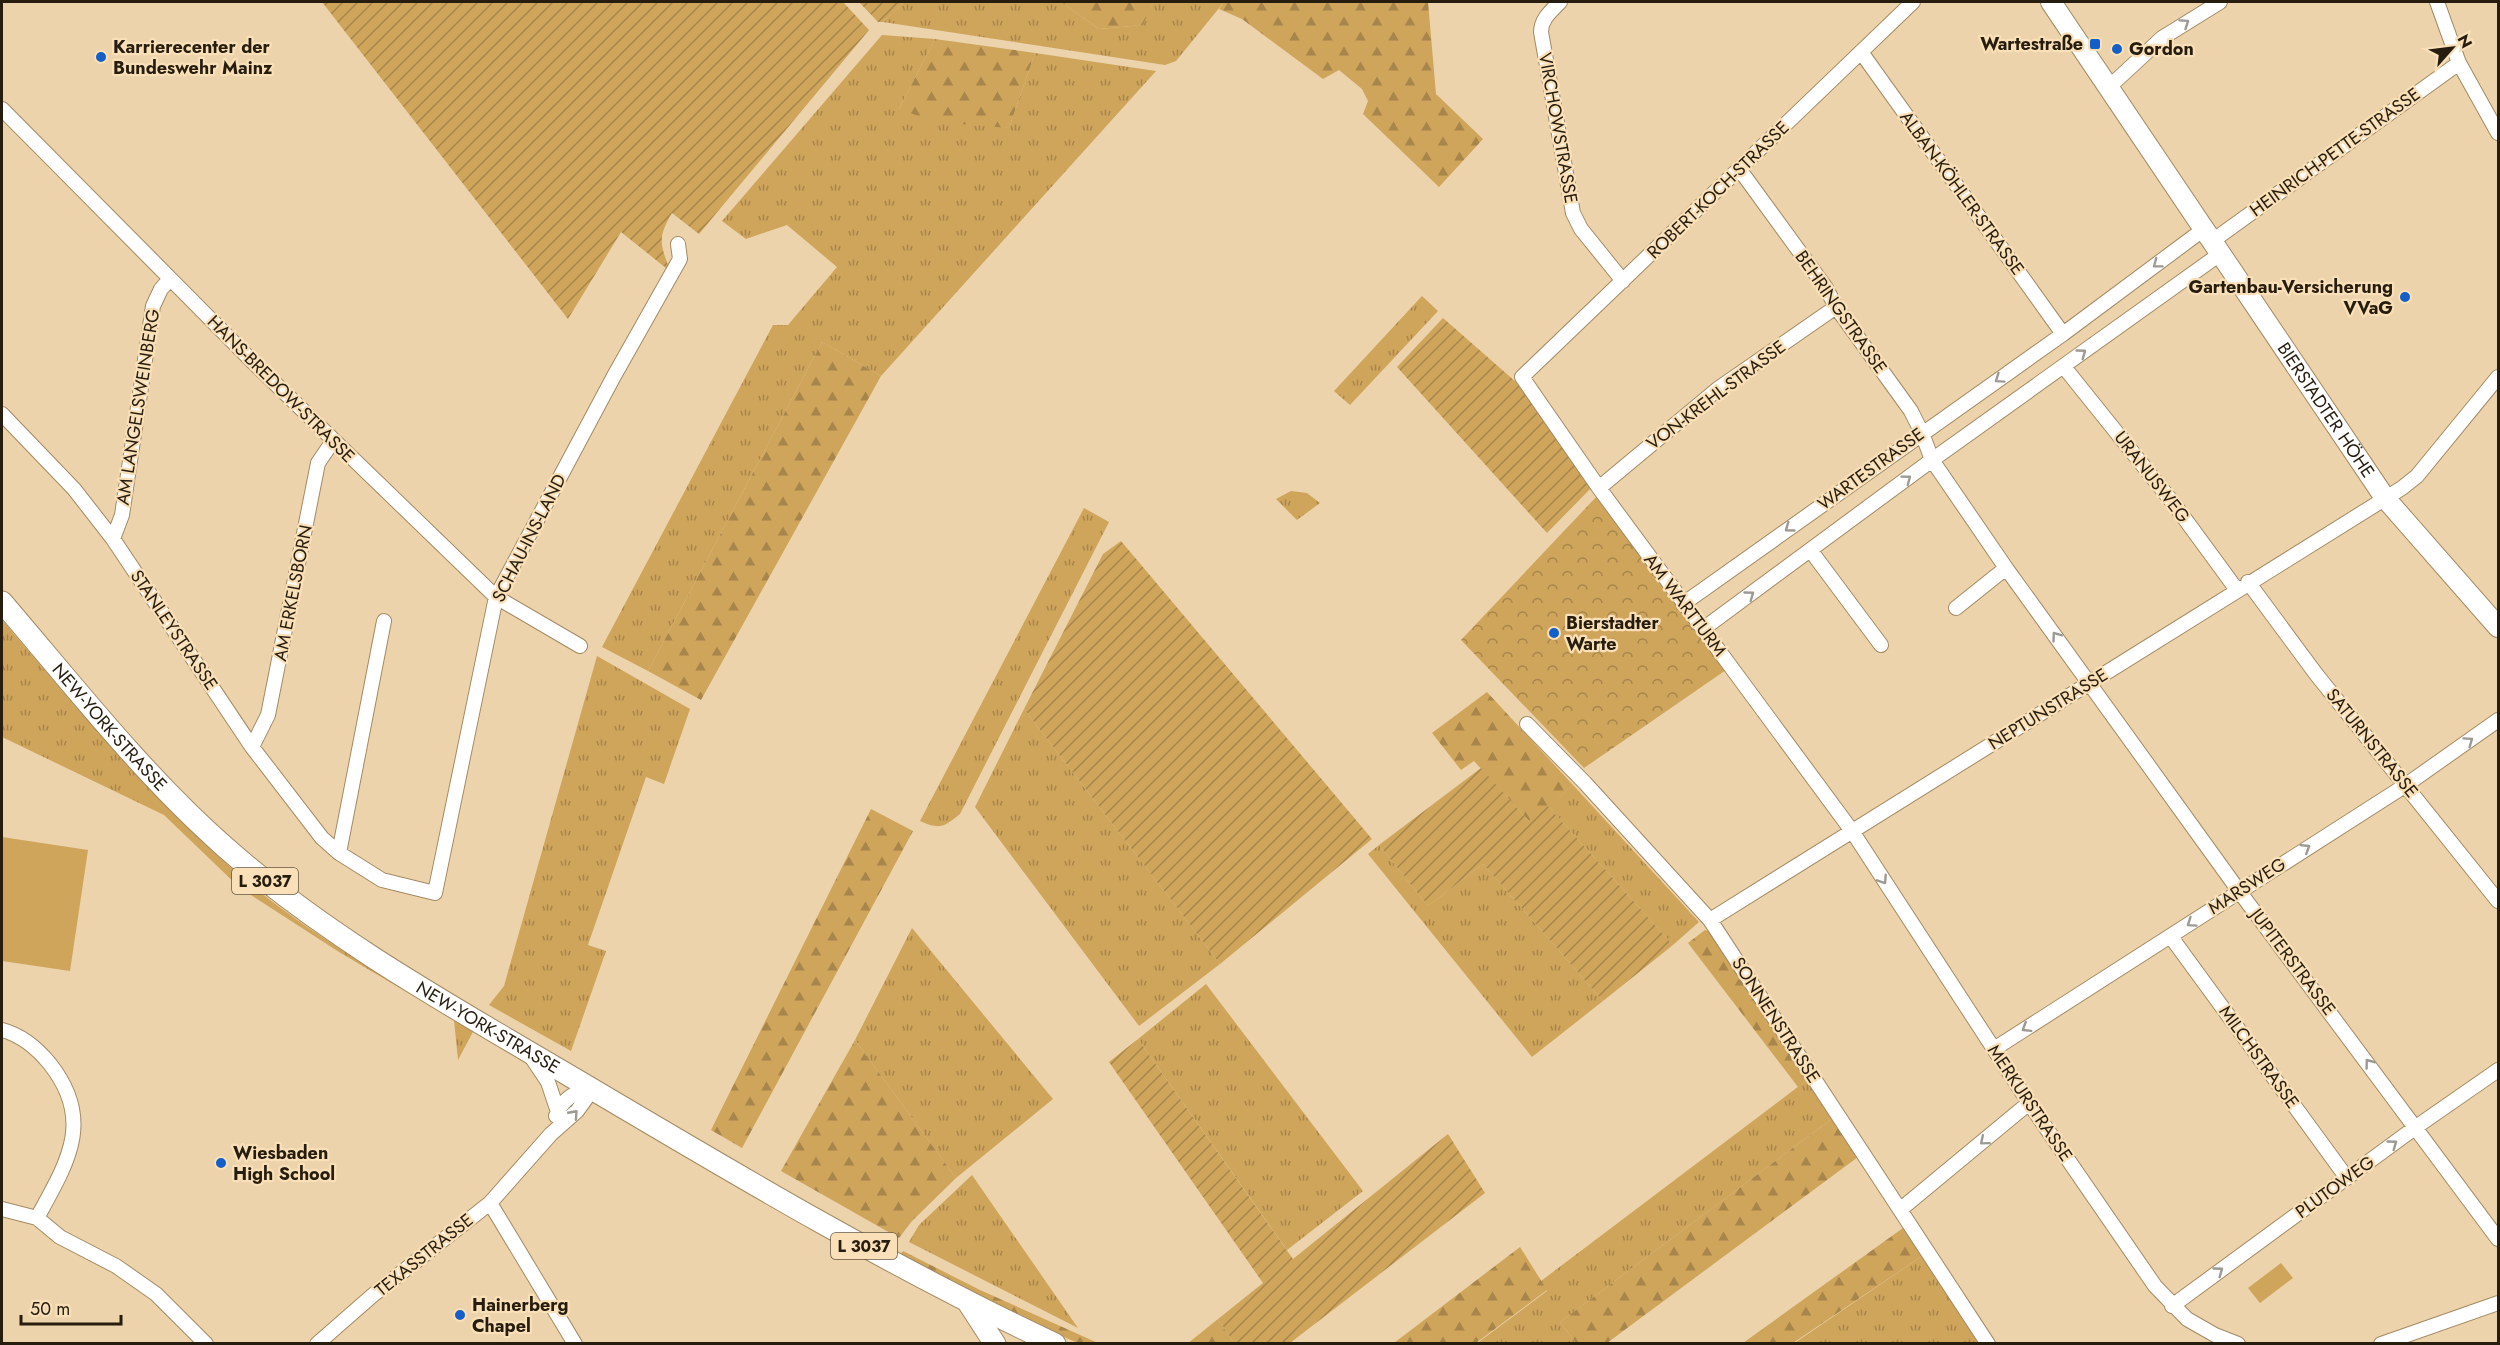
<svg xmlns="http://www.w3.org/2000/svg" width="2500" height="1345" font-family="Jost,sans-serif">
  <style>
    .grass { fill: url(#grass-tufts) }
    .forest { fill: url(#forest-firs) }
    .park { fill: url(#park-crowns) }
    .garden { fill: url(#garden-furrows) }
    .pitch { fill: #cfa45b }
    .lines { fill: none; stroke-linecap: round; stroke-linejoin: round }
    .minor-casing { stroke: #a28a64; stroke-width: 16 }
    .secondary-casing { stroke: #a28a64; stroke-width: 22 }
    .primary-casing { stroke: #a28a64; stroke-width: 23 }
    .minor { stroke: #fff; stroke-width: 14 }
    .secondary { stroke: #fff; stroke-width: 20 }
    .primary { stroke: #fff; stroke-width: 21 }
    .oneway { stroke: #9d9993 }
    .poi-dot { fill: #145ec9; stroke: #fae0b8; stroke-width: 2 }
    .labels { text-anchor: middle; stroke-width: 4.5; stroke-linejoin: round; paint-order: stroke }
    .shield { fill: #fae0b8; stroke: #665841; stroke-width: 1.5 }
    .shield-label { font-size: 16px; font-weight: bold; fill: #261d0e }
    .poi-label { font-size: 18px; font-weight: bold; fill: #261d0e; stroke: #fae0b8; text-anchor: start }
    .street-label { font-size: 18px; fill: #261d0e; stroke: #fae0b8 }
  </style>
  <defs>
    <pattern id="grass-tufts" width="24" height="20" patternUnits="userSpaceOnUse" patternTransform="scale(1.5)"><rect width="24" height="20" fill="#cfa45b"/><path d="M3 7l-1-3M5 7V3M7 7l1-3M15 17l-1-3M17 17v-4M19 17l1-3" fill="none" stroke="#a8854a"/></pattern>
    <pattern id="forest-firs" width="22" height="20" patternUnits="userSpaceOnUse" patternTransform="scale(1.5)"><rect width="22" height="20" fill="#cfa45b"/><path d="M5 1l3.5 6h-7zM16 11l3.5 6h-7z" fill="#a8854a"/></pattern>
    <pattern id="park-crowns" width="20" height="18" patternUnits="userSpaceOnUse" patternTransform="scale(1.5)"><rect width="20" height="18" fill="#cfa45b"/><path d="M2 6a3 3 0 1 1 6 0M12 15a3 3 0 1 1 6 0" fill="none" stroke="#a8854a"/></pattern>
    <pattern id="garden-furrows" width="10" height="10" patternUnits="userSpaceOnUse" patternTransform="scale(1.5)"><rect width="10" height="10" fill="#cfa45b"/><path d="M-1 1l2-2M0 10L10 0M9 11l2-2" fill="none" stroke="#a8854a"/></pattern>
  </defs>
  <rect width="100%" height="100%" fill="#ecd3ab"/>
  <!-- grass -->
  <path class="grass" d="M904,2H1061L1099,29L1142,25L1153,2H1224L1176,61L1165,65L883,22Z
    M882,35L935,39L899,109L1009,128L1035,53L1156,71L881,376L822,342L648,671L602,647L773,325H788L837,267L787,225L746,239L722,221Z
    M1422,296L1438,311L1350,405L1334,391Z
    M1291,491L1307,493L1320,503L1297,520L1276,499Z
    M1084,508L1109,522L960,814C944,827 940,830 920,821Z
    M2,620C83,715 162,813 260,892C326,945 402,986 474,1030L458,1060L454,1020L339,952L240,888L164,815L2,737Z
    M597,656L690,709L664,784L646,777L588,945L606,951L571,1051L489,1005L504,986Z
    M1024,709L1220,964L1139,1026L975,807Z
    M1573,785L1699,922L1673,945L1548,806Z
    M1379,845L1428,906L1483,864L1603,1001L1532,1057L1368,854Z
    M912,928L1053,1099L956,1178L855,1040Z
    M1206,984L1363,1191L1287,1250L1138,1039Z
    M1807,1080L1833,1118L1560,1322L1576,1343L1476,1344L1547,1291L1541,1281Z
    M972,1175L1078,1328L909,1242L919,1225Z
    M1922,1256L1981,1343L1793,1344Z"/>
  <!-- forest -->
  <path class="forest" d="M1061,2H1153L1143,25L1099,29Z
    M1224,2H1428L1436,94L1483,139L1439,187L1363,114L1368,101L1362,89L1339,70L1323,79L1242,19L1219,9Z
    M935,39L1035,53L1009,128L935,122L899,109Z
    M822,342L881,376L701,700L648,671Z
    M1487,692L1573,785L1530,822L1474,761L1461,770L1432,733Z
    M871,809L913,831L742,1148L711,1130Z
    M1705,930L1713,933L1807,1080L1798,1087L1688,943Z
    M855,1040L956,1178L912,1221L899,1238L781,1171Z
    M1833,1118L1858,1157L1607,1343H1576L1560,1322Z
    M1903,1228L1922,1256L1793,1343H1743Z
    M1520,1247L1547,1290L1476,1343H1394Z
    M903,1251L980,1290L1098,1343H1078L1033,1324L899,1256Z
    M1218,1319L1234,1343L1187,1344Z"/>
  <!-- park -->
  <path class="park" d="M1598,495L1726,670L1584,768L1461,640Z"/>
  <!-- garden -->
  <path class="garden" d="M322,2H843L869,30L699,234L672,213C657,238 660,245 671,272L621,232L568,319Z
    M859,2H904L883,22H878Z
    M1443,318L1516,382L1593,486L1547,533L1397,367Z
    M1121,541L1372,839L1220,964L1024,709L1103,554Z
    M1481,768L1529,821L1548,806L1673,945L1603,1001L1483,864L1428,906L1379,845Z
    M1138,1039L1293,1259L1448,1134L1485,1193L1290,1343H1234L1218,1319L1263,1283L1109,1062Z"/>
  <!-- pitch -->
  <path class="pitch" d="M2,837L88,850L70,971L2,961Z
    M2281,1263L2293,1278L2260,1303L2248,1288Z"/>
  <g class="lines">
    <!-- minor casing -->
    <g class="minor-casing">
      <path id="minor" d="M1560,2C1551,11 1541,19 1541,32L1573,213L1581,229L1623,281
        M1913,2L1522,377L1599,488L1852,831L2029,1103L2155,1286L2187,1319L2215,1335L2238,1344
        M2437,2L2459,63L2498,133
        M1861,52L2063,334
        M2108,88L2162,38L2220,2
        M2,109L256,365L496,597L580,646
        M1740,170L1826,288L1836,307L1911,411L1922,433L1932,460L2006,568L2239,891L2498,1239
        M2211,242L2459,63
        M2064,367L2174,504L2237,590
        M2,414L74,489L113,539L252,747L322,838L339,853L382,880L435,893L496,597L614,376L680,259L678,244
        M1599,488L1719,388L1836,307
        M113,539L122,515L153,306L161,289L170,279
        M1811,551L1881,645
        M2248,582L2316,674L2498,901
        M1683,604L2063,334L2204,229
        M1956,608L2006,568
        M1703,629L1932,460L2220,254
        M1527,724L1585,783L1710,920L1988,1344
        M252,747L268,715L318,463L333,441
        M339,853L384,621
        M1710,920L2402,488L2417,476L2498,377
        M2171,937L2347,1178
        M2,1030C21,1035 37,1048 50,1064C95,1121 67,1163 37,1218
        M1994,1049L2406,785L2498,720
        M532,1058L548,1082L558,1112
        M556,1116C562,1099 574,1093 590,1087
        M490,1203L575,1344
        M2,1209L37,1218L60,1237L116,1266L156,1294L206,1344
        M1901,1209L2029,1103
        M2172,1306L2416,1127L2498,1070
        M317,1344L373,1295L490,1203L551,1134L577,1111L593,1089
        M2381,1344L2498,1303"/>
    </g>
    <!-- secondary casing -->
    <g class="secondary-casing">
      <g id="secondary">
        <path id="s1" d="M2051,2L2385,498L2498,627"/>
      </g>
    </g>
    <!-- primary casing -->
    <g class="primary-casing">
      <g id="primary">
        <path id="s2" d="M2,602C74,686 143,775 226,848C331,940 455,1008 575,1079C732,1172 889,1266 1055,1344"/>
        <path d="M969,1304L995,1344"/>
      </g>
    </g>
    <!-- minor -->
    <use href="#minor" class="minor"/>
    <!-- secondary -->
    <use href="#secondary" class="secondary"/>
    <!-- primary -->
    <use href="#primary" class="primary"/>
  </g>
  <!-- one-way arrows -->
  <defs><path id="oneway-chevron" d="M-2-3.5L2.5 0L-2 3.5" fill="none" stroke-width="1.6" stroke-linecap="round" stroke-linejoin="round" transform="scale(1.5)"/></defs>
  <g class="oneway">
    <use href="#oneway-chevron" transform="translate(2185 23) rotate(-34)"/>
    <use href="#oneway-chevron" transform="translate(2157 264) rotate(143)"/>
    <use href="#oneway-chevron" transform="translate(2082 353) rotate(-36)"/>
    <use href="#oneway-chevron" transform="translate(1999 379) rotate(145)"/>
    <use href="#oneway-chevron" transform="translate(1907 479) rotate(-37)"/>
    <use href="#oneway-chevron" transform="translate(1789 528) rotate(144)"/>
    <use href="#oneway-chevron" transform="translate(1750 595) rotate(-36)"/>
    <use href="#oneway-chevron" transform="translate(2056 636) rotate(-126)"/>
    <use href="#oneway-chevron" transform="translate(2469 741) rotate(-35)"/>
    <use href="#oneway-chevron" transform="translate(2306 848) rotate(-32)"/>
    <use href="#oneway-chevron" transform="translate(1883 880) rotate(57)"/>
    <use href="#oneway-chevron" transform="translate(2191 923) rotate(146)"/>
    <use href="#oneway-chevron" transform="translate(2026 1028) rotate(148)"/>
    <use href="#oneway-chevron" transform="translate(2369 1063) rotate(-127)"/>
    <use href="#oneway-chevron" transform="translate(574 1114) rotate(-48)"/>
    <use href="#oneway-chevron" transform="translate(1984 1141) rotate(140)"/>
    <use href="#oneway-chevron" transform="translate(2393 1144) rotate(-36)"/>
    <use href="#oneway-chevron" transform="translate(2219 1271) rotate(-36)"/>
  </g>
  <!-- markers -->
  <g class="poi-dot">
    <rect x="2089" y="38" width="12" height="12" rx="3"/>
    <circle cx="2117" cy="49" r="6"/>
    <circle cx="101" cy="57" r="6"/>
    <circle cx="2405" cy="297" r="6"/>
    <circle cx="1554" cy="633" r="6"/>
    <circle cx="221" cy="1163" r="6"/>
    <circle cx="460" cy="1315" r="6"/>
  </g>
  <g class="labels">
    <!-- shield labels -->
    <g class="shield">
      <rect x="232" y="868" width="66" height="26" rx="4.5"/>
      <rect x="831" y="1233" width="66" height="26" rx="4.5"/>
    </g>
    <g class="shield-label">
      <text x="265" y="887">L 3037</text>
      <text x="864" y="1252">L 3037</text>
    </g>
    <!-- poi labels -->
    <g class="poi-label">
      <text x="2083" y="50" text-anchor="end">Wartestraße</text>
      <text x="113" y="53">Karrierecenter der<tspan x="113" dy="21">Bundeswehr Mainz</tspan></text>
      <text x="2129" y="55">Gordon</text>
      <text x="2393" y="293" text-anchor="end">Gartenbau-Versicherung<tspan x="2393" dy="21">VVaG</tspan></text>
      <text x="1566" y="629">Bierstadter<tspan x="1566" dy="21">Warte</tspan></text>
      <text x="233" y="1159">Wiesbaden<tspan x="233" dy="21">High School</tspan></text>
      <text x="472" y="1311">Hainerberg<tspan x="472" dy="21">Chapel</tspan></text>
    </g>
    <!-- street labels -->
    <g class="street-label">
      <text transform="translate(1558 128) rotate(80)" y="6">VIRCHOWSTRASSE</text>
      <text transform="translate(2335 152) rotate(-36)" y="6">HEINRICH-PETTE-STRASSE</text>
      <text transform="translate(1718 190) rotate(-44)" y="6">ROBERT-KOCH-STRASSE</text>
      <text transform="translate(1962 193) rotate(54)" y="6">ALBAN-KÖHLER-STRASSE</text>
      <text transform="translate(1841 312) rotate(55)" y="6">BEHRINGSTRASSE</text>
      <text transform="translate(281 389) rotate(45)" y="6">HANS-BREDOW-STRASSE</text>
      <text transform="translate(1716 395) rotate(-37)" y="6">VON-KREHL-STRASSE</text>
      <text transform="translate(138 407) rotate(-81)" y="6">AM LANGELSWEINBERG</text>
      <text dy="6" stroke="none"><textPath href="#s1" startOffset="492">BIERSTADTER HÖHE</textPath></text>
      <text transform="translate(1871 469) rotate(-36)" y="6">WARTESTRASSE</text>
      <text transform="translate(2152 477) rotate(52)" y="6">URANUSWEG</text>
      <text transform="translate(529 538) rotate(-63)" y="6">SCHAU-INS-LAND</text>
      <text transform="translate(293 593) rotate(-79)" y="6">AM ERKELSBORN</text>
      <text transform="translate(1685 605) rotate(53)" y="6">AM WARTTURM</text>
      <text transform="translate(174 630) rotate(56)" y="6">STANLEYSTRASSE</text>
      <text transform="translate(2048 709) rotate(-32)" y="6">NEPTUNSTRASSE</text>
      <text dy="6" stroke="none"><textPath href="#s2" startOffset="165">NEW-YORK-STRASSE</textPath></text>
      <text transform="translate(2372 743) rotate(51)" y="6">SATURNSTRASSE</text>
      <text transform="translate(2247 886) rotate(-33)" y="6">MARSWEG</text>
      <text transform="translate(2293 962) rotate(53)" y="6">JUPITERSTRASSE</text>
      <text transform="translate(1776 1020) rotate(57)" y="6">SONNENSTRASSE</text>
      <text dy="6" stroke="none"><textPath href="#s2" startOffset="651">NEW-YORK-STRASSE</textPath></text>
      <text transform="translate(2259 1057) rotate(54)" y="6">MILCHSTRASSE</text>
      <text transform="translate(2030 1103) rotate(56)" y="6">MERKURSTRASSE</text>
      <text transform="translate(2335 1187) rotate(-36)" y="6">PLUTOWEG</text>
      <text transform="translate(424 1255) rotate(-39)" y="6">TEXASSTRASSE</text>
    </g>
  </g>
  <!-- border -->
  <rect width="2500" height="1345" fill="none" stroke="#261d0e" stroke-width="6"/>
  <!-- north arrow -->
  <g transform="translate(2452 48) rotate(62)" stroke="#fae0b8" stroke-width="4.5" paint-order="stroke">
  <path d="M0-4.5L10 22L0 15L-10 22Z" fill="#261d0e"/>
  <text y="-9" font-size="16" font-weight="bold" text-anchor="middle" fill="#261d0e">N</text>
  </g>
  <!-- scale -->
  <path d="M21 1315v9h100v-9" fill="none" stroke="#261d0e" stroke-width="3"/>
  <text x="30" y="1315" font-size="18" fill="#261d0e" stroke="#fae0b8" stroke-width="4.5" paint-order="stroke">50 m</text>
</svg>
